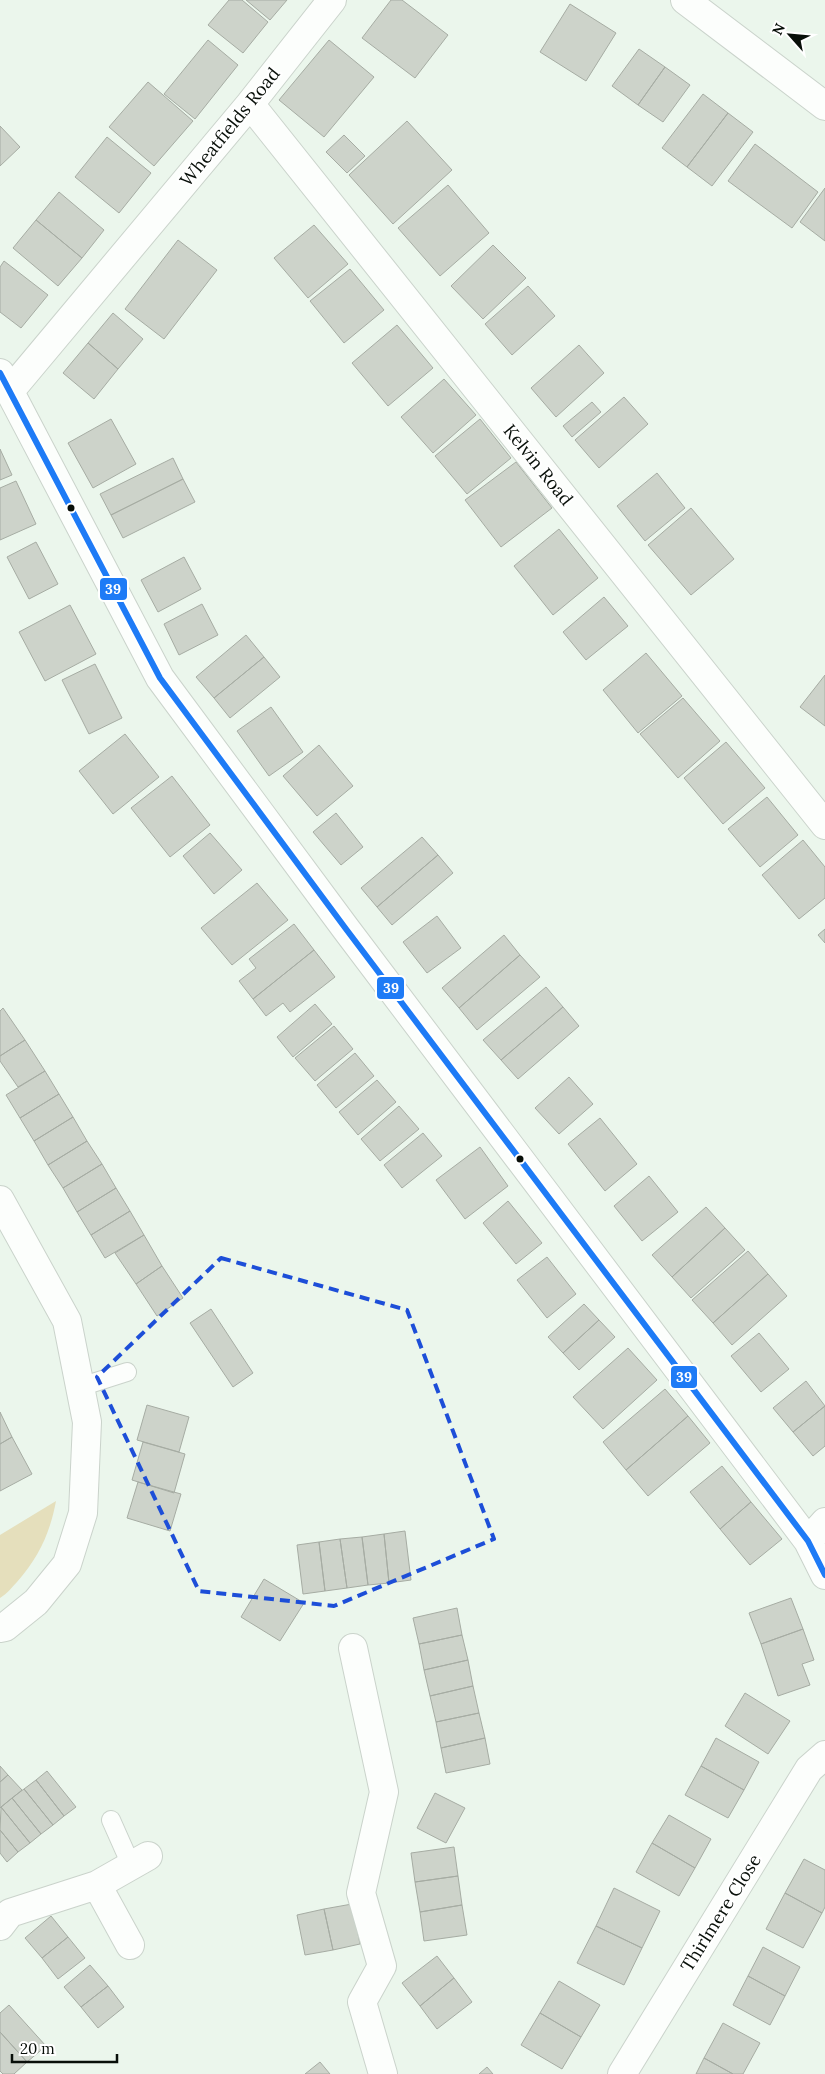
<svg xmlns="http://www.w3.org/2000/svg" width="825" height="2074" font-family="Lora,serif">
  <style>
    .green { fill: #e5dfbc }
    .building { fill: #cdd3ca; stroke: #a6aca3 }
    .lines { fill: none; stroke-linecap: round; stroke-linejoin: round }
    .service-casing { stroke: #cad3cb; stroke-width: 20 }
    .minor-casing { stroke: #cad3cb; stroke-width: 30 }
    .tertiary-casing { stroke: #cad3cb; stroke-width: 30 }
    .service { stroke: #fcfefc; stroke-width: 18 }
    .minor { stroke: #fcfefc; stroke-width: 28 }
    .tertiary { stroke: #fcfefc; stroke-width: 28 }
    .bus-1-casing { stroke: #fff; stroke-width: 10 }
    .bus-1 { stroke: #1e7bf6; stroke-width: 6 }
    .marked { fill: none; stroke: #1d4ed8; stroke-width: 4; stroke-dasharray: 10 6; stroke-linejoin: round }
    .bus-dot { fill: #080f09; stroke: #fff; stroke-width: 2 }
    .labels { text-anchor: middle; stroke-width: 4.5; stroke-linejoin: round; paint-order: stroke }
    .street-label { font-size: 18px; fill: #080f09; stroke: #fff }
    .line-badge { stroke: #fff; stroke-width: 2 }
    .badge-label { font-size: 14px; text-anchor: middle; font-weight: bold; fill: #fff }
  </style>
  <rect width="100%" height="100%" fill="#ebf6ec"/>
  <!-- green -->
  <path class="green" d="M56,1501C50,1533 39,1557 17,1582C12,1587 7,1594 0,1598V1535Z"/>
  <!-- building -->
  <path class="building" d="M229,0H242L268,22L243,53L208,25Z
    M246,0H287L270,20Z
    M391,0H402L448,35L415,78L362,38Z
    M570,4L616,33L586,81L540,52Z
    M208,40L238,65L195,119L164,94Z
    M329,40L374,77L324,137L279,100Z
    M639,49L665,67L638,105L612,86Z
    M665,67L690,85L663,122L638,105Z
    M148,82L193,121L154,166L109,127Z
    M703,94L728,113L687,167L662,148Z
    M728,113L753,132L712,186L687,167Z
    M407,121L452,170L393,224L349,175Z
    M0,126L20,147L0,166Z
    M344,135L365,156L347,173L326,152Z
    M107,137L151,173L119,213L75,177Z
    M755,144L818,192L792,228L728,181Z
    M448,185L489,233L440,276L398,228Z
    M825,188V241L800,222Z
    M59,192L104,230L82,258L36,220Z
    M36,220L82,258L58,286L13,248Z
    M314,225L348,264L308,298L274,258Z
    M178,240L217,270L164,339L125,309Z
    M493,245L526,278L483,319L451,286Z
    M4,261L48,295L21,328L0,312V267Z
    M350,269L384,310L344,343L310,301Z
    M528,286L555,316L512,355L485,324Z
    M113,313L143,339L118,369L88,343Z
    M397,325L433,368L388,406L352,363Z
    M88,343L118,369L94,399L63,373Z
    M579,345L604,373L556,417L531,388Z
    M444,379L476,415L433,453L401,417Z
    M624,397L648,424L599,468L575,440Z
    M592,402L601,412L572,437L563,426Z
    M111,419L136,464L93,488L68,443Z
    M480,419L511,458L467,494L435,456Z
    M0,449L12,475L0,480Z
    M173,458L183,479L111,515L100,494Z
    M516,462L552,508L501,547L465,500Z
    M657,473L685,508L645,541L617,506Z
    M183,479L195,502L123,538L111,515Z
    M16,481L36,524L0,540V488Z
    M691,508L734,559L691,595L648,545Z
    M559,529L598,578L553,615L514,566Z
    M36,542L58,584L29,599L7,557Z
    M184,557L201,589L158,612L141,580Z
    M604,597L628,626L586,660L563,632Z
    M202,604L218,635L179,655L164,624Z
    M70,605L96,654L45,681L19,632Z
    M246,635L264,657L214,698L196,677Z
    M646,653L682,696L638,733L603,690Z
    M264,657L280,677L230,718L214,698Z
    M95,664L122,718L89,734L62,680Z
    M825,675V726L800,707Z
    M683,698L720,741L678,778L640,734Z
    M271,707L303,752L269,776L237,731Z
    M125,734L159,777L113,814L79,771Z
    M726,742L765,788L723,824L684,778Z
    M319,745L353,786L317,816L283,776Z
    M172,776L210,825L170,857L131,808Z
    M767,797L798,835L760,867L728,829Z
    M336,813L363,847L341,865L313,832Z
    M210,833L242,870L214,894L183,856Z
    M422,837L438,855L377,907L361,888Z
    M803,840L825,867V898L799,919L762,875Z
    M438,855L453,873L392,925L377,907Z
    M257,883L288,920L232,965L201,928Z
    M437,916L461,948L427,973L403,942Z
    M294,924L314,950L253,999L239,981L256,968L249,959Z
    M825,929V943L818,935Z
    M504,935L520,955L459,1008L442,988Z
    M314,950L335,977L290,1012L283,1003L266,1016L253,999Z
    M520,955L540,977L477,1030L459,1008Z
    M546,987L563,1007L501,1060L483,1040Z
    M315,1004L332,1024L293,1057L277,1037Z
    M563,1007L579,1026L518,1079L501,1060Z
    M3,1008L25,1040L0,1056V1011Z
    M334,1026L353,1049L315,1081L295,1058Z
    M25,1040L45,1071L18,1087L0,1061V1056Z
    M355,1053L374,1076L336,1108L317,1085Z
    M45,1071L59,1094L20,1118L6,1095Z
    M569,1077L593,1104L559,1134L535,1108Z
    M377,1080L396,1102L358,1135L339,1112Z
    M59,1094L73,1117L34,1141L20,1118Z
    M399,1106L419,1129L380,1161L361,1139Z
    M73,1117L87,1141L48,1165L34,1141Z
    M600,1118L637,1164L605,1191L568,1144Z
    M423,1133L442,1156L402,1188L384,1165Z
    M87,1141L102,1164L63,1188L48,1165Z
    M480,1147L508,1186L465,1219L436,1180Z
    M102,1164L116,1188L77,1212L63,1188Z
    M649,1176L678,1212L642,1241L614,1206Z
    M116,1188L130,1211L91,1235L77,1212Z
    M508,1201L542,1243L516,1264L483,1223Z
    M706,1207L725,1228L672,1277L652,1255Z
    M130,1211L144,1235L105,1258L91,1235Z
    M725,1228L745,1250L691,1298L672,1277Z
    M144,1235L162,1266L136,1284L115,1253Z
    M748,1251L768,1274L713,1323L692,1300Z
    M547,1257L576,1294L547,1318L517,1280Z
    M162,1266L183,1298L157,1316L136,1284Z
    M768,1274L787,1296L732,1345L713,1323Z
    M584,1304L599,1320L563,1353L548,1337Z
    M211,1309L253,1373L233,1387L190,1323Z
    M599,1320L615,1337L579,1370L563,1353Z
    M759,1333L789,1369L761,1392L731,1356Z
    M628,1348L657,1380L603,1429L573,1397Z
    M806,1381L825,1406L793,1432L773,1408Z
    M665,1389L688,1416L626,1470L603,1442Z
    M147,1405L189,1417L179,1452L137,1440Z
    M825,1406V1446L813,1456L793,1432Z
    M0,1412L12,1437L0,1444Z
    M688,1416L710,1443L648,1496L626,1470Z
    M12,1437L32,1474L0,1491V1444Z
    M143,1442L185,1454L174,1493L132,1480Z
    M722,1466L751,1502L720,1529L690,1492Z
    M138,1482L181,1494L170,1531L127,1518Z
    M751,1502L782,1539L750,1565L720,1529Z
    M405,1531L411,1580L389,1583L384,1534Z
    M384,1534L389,1583L368,1585L362,1537Z
    M362,1537L368,1585L347,1588L340,1539Z
    M340,1539L347,1588L325,1591L319,1542Z
    M319,1542L325,1591L303,1594L297,1545Z
    M264,1579L304,1603L280,1641L241,1617Z
    M791,1598L803,1629L761,1644L749,1613Z
    M457,1608L462,1635L419,1644L413,1618Z
    M803,1629L814,1660L802,1664L810,1685L778,1696L761,1644Z
    M462,1635L468,1660L424,1670L419,1644Z
    M468,1660L473,1686L430,1696L424,1670Z
    M473,1686L479,1713L436,1722L430,1696Z
    M745,1693L790,1721L768,1754L725,1726Z
    M479,1713L485,1738L441,1748L436,1722Z
    M485,1738L490,1764L446,1773L441,1748Z
    M716,1738L759,1762L744,1790L701,1766Z
    M0,1766L8,1775L0,1782Z
    M701,1766L744,1790L728,1818L685,1795Z
    M47,1771L76,1807L64,1816L36,1780Z
    M8,1775L22,1790L0,1808V1782Z
    M36,1780L64,1816L53,1825L24,1789Z
    M24,1789L53,1825L41,1834L12,1798Z
    M435,1793L465,1808L446,1843L417,1828Z
    M12,1798L41,1834L30,1843L1,1807Z
    M1,1807L30,1843L18,1852L0,1830Z
    M669,1815L711,1839L695,1868L652,1843Z
    M0,1830L18,1852L7,1862L0,1853Z
    M652,1843L695,1868L679,1896L636,1872Z
    M454,1847L458,1876L415,1882L411,1853Z
    M804,1859L825,1870V1907L822,1913L785,1893Z
    M458,1876L462,1905L420,1912L415,1882Z
    M614,1888L660,1911L642,1948L596,1926Z
    M785,1893L822,1913L803,1948L766,1929Z
    M352,1904L360,1944L333,1950L324,1909Z
    M462,1905L467,1935L424,1941L420,1912Z
    M324,1909L333,1950L305,1955L297,1915Z
    M51,1916L68,1937L42,1958L25,1938Z
    M596,1926L642,1948L624,1985L577,1963Z
    M68,1937L85,1958L58,1979L42,1958Z
    M763,1947L800,1967L785,1996L748,1976Z
    M437,1956L454,1978L420,2006L402,1983Z
    M90,1965L108,1986L81,2007L64,1987Z
    M748,1976L785,1996L770,2025L733,2005Z
    M454,1978L472,2002L437,2029L420,2006Z
    M559,1981L600,2005L581,2037L540,2013Z
    M108,1986L124,2007L98,2028L81,2007Z
    M9,2005L46,2046L27,2062L0,2032V2013Z
    M540,2013L581,2037L562,2069L521,2045Z
    M723,2023L760,2043L743,2074H733L704,2058Z
    M0,2032L27,2062L14,2074H3L0,2071Z
    M704,2058L733,2074H696Z
    M320,2062L330,2074H305Z
    M487,2067L493,2074H479Z"/>
  <g class="lines">
    <!-- service casing -->
    <g class="service-casing">
      <path id="service" d="M80,1387L127,1372
        M111,1820L131,1865"/>
    </g>
    <!-- minor casing -->
    <g class="minor-casing">
      <path id="minor" d="M250,104L825,825
        M0,373L160,678L346,929L808,1541L825,1575
        M10,391L250,104L332,0
        M0,1200L67,1321L87,1422L83,1513L67,1564L36,1602L5,1627L0,1628
        M808,1541L825,1522
        M353,1648L384,1792L361,1893L382,1966L362,2002L383,2074
        M97,1885L130,1945
        M0,1926L10,1913L97,1885L148,1856
        M622,2074L809,1769L825,1755"/>
    </g>
    <!-- tertiary casing -->
    <g class="tertiary-casing">
      <path id="tertiary" d="M685,0L825,106"/>
    </g>
    <!-- service -->
    <use href="#service" class="service"/>
    <!-- minor -->
    <use href="#minor" class="minor"/>
    <!-- tertiary -->
    <use href="#tertiary" class="tertiary"/>
    <!-- bus-1 casing -->
    <g class="bus-1-casing">
      <path id="bus-1" d="M0,373L160,678L346,929L808,1541L825,1575"/>
    </g>
    <!-- bus-1 -->
    <use href="#bus-1" class="bus-1"/>
  </g>
  <!-- marked area -->
  <path class="marked" d="M221,1258L407,1310L494,1539L334,1606L199,1591L97,1377Z"/>
  <!-- markers -->
  <g class="bus-dot">
    <circle cx="71" cy="508" r="4.5"/>
    <circle cx="520" cy="1159" r="4.5"/>
  </g>
  <g class="labels">
    <!-- street labels -->
    <g class="street-label">
      <text transform="translate(230 127) rotate(-51)" y="6">Wheatfields Road</text>
      <text transform="translate(538 465) rotate(51)" y="6">Kelvin Road</text>
      <text transform="translate(721 1913) rotate(-58)" y="6">Thirlmere Close</text>
    </g>
  </g>
  <g class="line-badge">
    <rect x="99" y="577" width="29" height="24" rx="5" fill="#1e7bf6"/>
    <rect x="376" y="976" width="29" height="24" rx="5" fill="#1e7bf6"/>
    <rect x="670" y="1365" width="28" height="24" rx="5" fill="#1e7bf6"/>
  </g>
  <g class="badge-label">
    <text x="113" y="594">39</text>
    <text x="391" y="993">39</text>
    <text x="684" y="1382">39</text>
  </g>
  <!-- north arrow -->
  <g transform="translate(790 35) rotate(297)" stroke="#ffffff" stroke-width="4" paint-order="stroke">
  <path d="M0-4L9 19L0 12L-9 19Z" fill="#080f09"/>
  <text y="-8" font-size="14" font-weight="bold" text-anchor="middle" fill="#080f09">N</text>
  </g>
  <!-- scale -->
  <path d="M12 2054v8h105v-8" fill="none" stroke="#080f09" stroke-width="2.5"/>
  <text x="20" y="2054" font-size="15" fill="#080f09" stroke="#ffffff" stroke-width="4" paint-order="stroke">20 m</text>
</svg>
